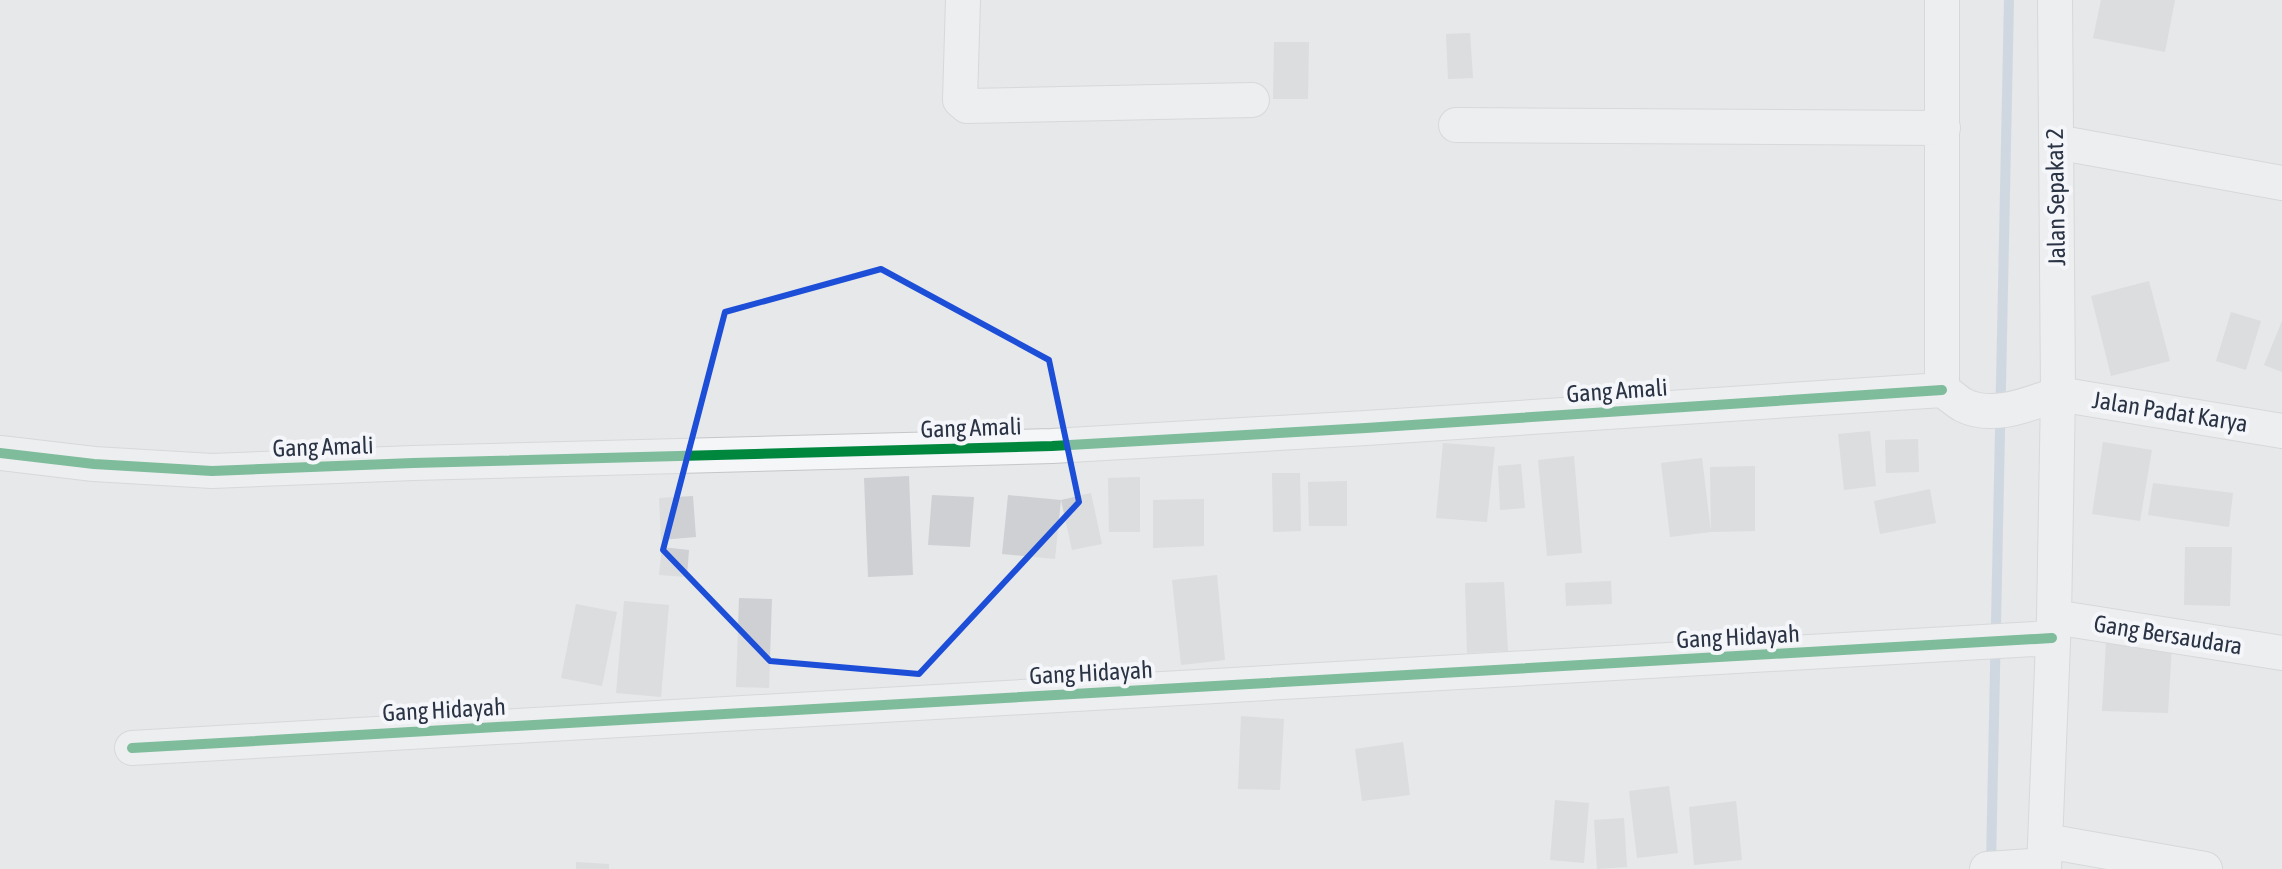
<svg xmlns="http://www.w3.org/2000/svg" width="2282" height="869" font-family="'Asap Condensed',sans-serif">
  <style>
    .lines { fill: none; stroke-linecap: round; stroke-linejoin: round }
    .stream { stroke: #b4c4d5; stroke-width: 10 }
    .building { fill: #ced0d3 }
    .minor-casing { stroke: #c4c6c8; stroke-width: 36 }
    .minor { stroke: #f5f6f7; stroke-width: 34 }
    .cycleway-casing { stroke: #f4f6f9; stroke-width: 15 }
    .cycleway { stroke: #00873e; stroke-width: 10 }
    .marked { fill: none; stroke: #1d4ed8; stroke-width: 6; stroke-linejoin: round }
    .labels { text-anchor: middle; stroke-width: 8; stroke-linejoin: round; paint-order: stroke }
    .street-label { font-size: 24px; fill: #2b3445; stroke: #f4f6f9 }
  </style>
  <rect width="100%" height="100%" fill="#e6e8ea"/>
  <g class="lines">
    <!-- stream -->
    <path class="stream" d="M1991,863L2009,0"/>
  </g>
  <!-- building -->
  <path class="building" d="M2101,0H2175L2165,52L2093,38Z
    M1470,33L1473,78L1448,79L1446,34Z
    M1274,42H1309L1308,99H1273Z
    M2149,281L2170,361L2111,376L2091,296Z
    M2231,312L2261,321L2246,370L2216,361Z
    M2282,321V372L2264,365Z
    M1870,431L1876,486L1844,490L1838,434Z
    M1918,439L1919,472L1886,473L1885,440Z
    M2103,442L2152,450L2140,521L2092,514Z
    M1443,443L1495,447L1487,522L1436,518Z
    M1574,456L1582,553L1547,556L1538,460Z
    M1702,458L1711,532L1670,537L1661,463Z
    M1521,464L1525,508L1500,510L1498,466Z
    M1755,466V531L1711,532L1710,467Z
    M1272,473H1300L1301,531L1273,532Z
    M909,476L913,575L868,577L864,478Z
    M1140,477V532H1109L1108,478Z
    M1347,481V526H1309L1308,482Z
    M2153,483L2233,493L2229,527L2148,515Z
    M1930,489L1936,523L1880,534L1874,501Z
    M1091,493L1102,544L1072,550L1061,500Z
    M932,495L974,497L970,547L928,545Z
    M1008,495L1061,500L1055,559L1002,554Z
    M693,496L696,537L661,540L659,498Z
    M1204,499V546L1153,548V500Z
    M662,547L689,550L687,577L659,575Z
    M2185,547H2232L2230,606L2184,605Z
    M1217,575L1225,660L1181,665L1172,580Z
    M1611,581L1612,604L1566,606L1565,583Z
    M1504,582L1508,651L1467,653L1465,583Z
    M739,598L772,599L769,688L736,687Z
    M624,601L669,605L661,697L616,693Z
    M576,604L617,612L602,686L561,678Z
    M2106,642L2172,645L2168,713L2102,711Z
    M1241,716L1284,719L1280,790L1238,789Z
    M1403,742L1410,795L1362,801L1355,749Z
    M1669,786L1678,853L1637,858L1629,791Z
    M1555,800L1589,803L1584,863L1550,860Z
    M1736,801L1742,860L1694,865L1689,807Z
    M1624,818L1627,867L1597,869L1594,820Z
    M576,862L609,864V869H576Z"/>
  <g class="lines">
    <!-- minor casing -->
    <g class="minor-casing">
      <path id="minor" d="M963,0L960,100L967,106L1252,100
        M1942,0V390
        M1456,125L1943,128
        M2056,142L2282,183
        M1942,390C1949,394 1956,401 1963,405C1993,420 2029,404 2058,394L2282,431
        M0,453L94,464L212,471L413,463L1052,446L1366,428L1942,390
        M2054,617L2282,653
        M132,748L2052,638
        M2046,841L2205,869
        M1987,869L2044,865
        M2044,869L2054,617L2058,394L2055,0"/>
    </g>
    <!-- minor -->
    <use href="#minor" class="minor"/>
    <!-- cycleway casing -->
    <g class="cycleway-casing">
      <path id="cycleway" d="M0,453L94,464L212,471L413,463L1052,446L1366,428L1942,390
        M132,748L2052,638"/>
    </g>
    <!-- cycleway -->
    <use href="#cycleway" class="cycleway"/>
  </g>
  <!-- marked area -->
  <path d="M0 0H2282V869H0ZM881,269L1049,360L1079,502L919,674L770,661L663,550L725,312Z" fill="#e6e8ea" fill-opacity=".55" fill-rule="evenodd"/>
  <path class="marked" d="M881,269L1049,360L1079,502L919,674L770,661L663,550L725,312Z"/>
  <g class="labels">
    <!-- street labels -->
    <g class="street-label">
      <text transform="translate(2056 197) rotate(-91)" y="8">Jalan Sepakat 2</text>
      <text transform="translate(1617 391) rotate(-4)" y="8">Gang Amali</text>
      <text transform="translate(2170 412) rotate(9)" y="8">Jalan Padat Karya</text>
      <text transform="translate(971 428) rotate(-2)" y="8">Gang Amali</text>
      <text transform="translate(323 447) rotate(-2)" y="8">Gang Amali</text>
      <text transform="translate(2168 635) rotate(9)" y="8">Gang Bersaudara</text>
      <text transform="translate(1738 637) rotate(-3)" y="8">Gang Hidayah</text>
      <text transform="translate(1091 673) rotate(-3)" y="8">Gang Hidayah</text>
      <text transform="translate(444 710) rotate(-3)" y="8">Gang Hidayah</text>
    </g>
  </g>
</svg>
